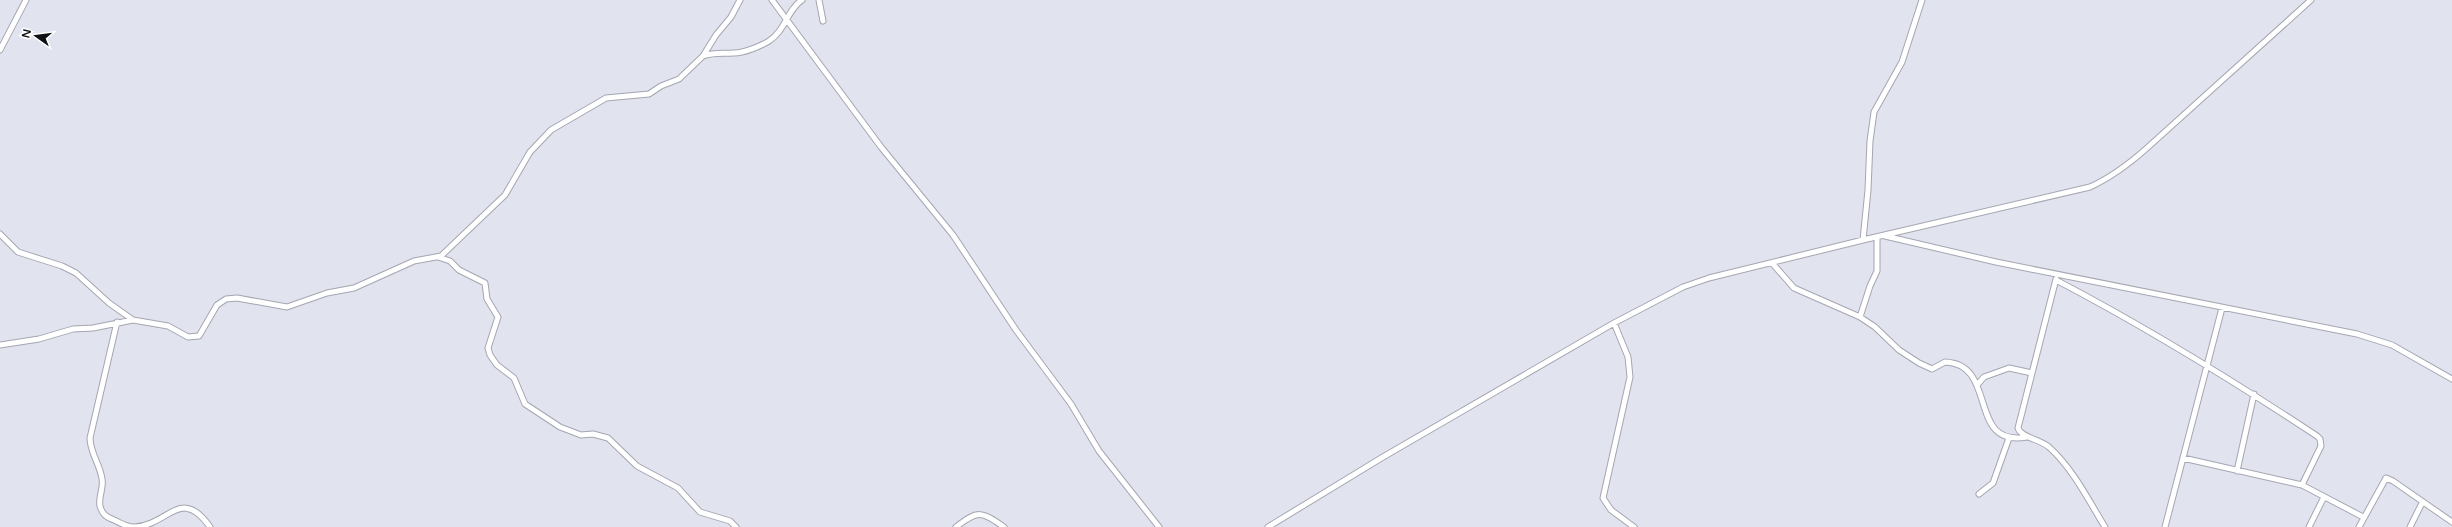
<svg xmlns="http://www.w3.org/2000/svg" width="2452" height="527" font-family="'Varela Round',sans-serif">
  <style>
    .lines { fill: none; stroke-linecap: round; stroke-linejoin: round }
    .street-casing { stroke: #a4a6b1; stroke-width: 7 }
    .street { stroke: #fff; stroke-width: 5 }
  </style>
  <rect width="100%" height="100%" fill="#e1e3ee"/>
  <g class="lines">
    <!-- street casing -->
    <g class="street-casing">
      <path id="street" d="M772,0L881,147L953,235L1016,330L1071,404L1099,451L1159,527
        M819,0L823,21
        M0,50L26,0
        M703,56C714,52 723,54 734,53C744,53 761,46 769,41C785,31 787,10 802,0
        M0,234L18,252L62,266L76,273L109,303L133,320
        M1885,236L1996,262L2357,334L2392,345L2452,379
        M1863,240L1868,190L1870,141L1874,112L1902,62L1922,0
        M438,257L450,261L459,270L485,283L487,299L498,317L488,348L490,355L497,365L514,378L525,404L560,427L581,435L593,434L608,438L637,466L678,488L700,512L730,521L736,527
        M1772,263L1794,288L1860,317L1875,327L1899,350L1919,363L1932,369L1945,362C1999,364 1966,448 2027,437
        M2056,279L2018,428C2021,438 2041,439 2050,448C2073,469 2089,501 2105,527
        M2056,280C2146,327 2232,380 2317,436L2320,439L2321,446L2302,485
        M1860,317L1870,286L1877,271V237
        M117,322L90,438C90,453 100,464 102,479C104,488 98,497 100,506C102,514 106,517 114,520C121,523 126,527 134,527C168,526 181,485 210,527
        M1614,323L1628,357L1630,377L1603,498L1611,510L1634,527
        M0,345L39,339L73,329L93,328L133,320L168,326L188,337L199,336L217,305L226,299L237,298L287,307L327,293L354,288L414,261L441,256L505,195L530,152L551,130L606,98L649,94L661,86L679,79L703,56L716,35L731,17L740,0
        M1977,385L1984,377L2009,368L2032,373
        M2183,458L2302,485L2363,517
        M2237,471L2254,394
        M1979,494L1993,483L2009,438
        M956,527C978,510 981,511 1004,527
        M1268,527L1383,457L1614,323L1683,287L1709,278L1863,240L2090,187C2112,177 2129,164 2147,148L2311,0
        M2165,527L2222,308
        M2309,527L2324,497
        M2359,527L2386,478L2393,481L2452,522
        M2410,527L2422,503"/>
    </g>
    <!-- street -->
    <use href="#street" class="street"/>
  </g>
  <!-- north arrow -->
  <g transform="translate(36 36) rotate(284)" stroke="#ffffff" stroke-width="3" paint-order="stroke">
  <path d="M0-3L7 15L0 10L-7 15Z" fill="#0f1014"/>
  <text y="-6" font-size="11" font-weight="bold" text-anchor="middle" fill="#0f1014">N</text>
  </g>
</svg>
